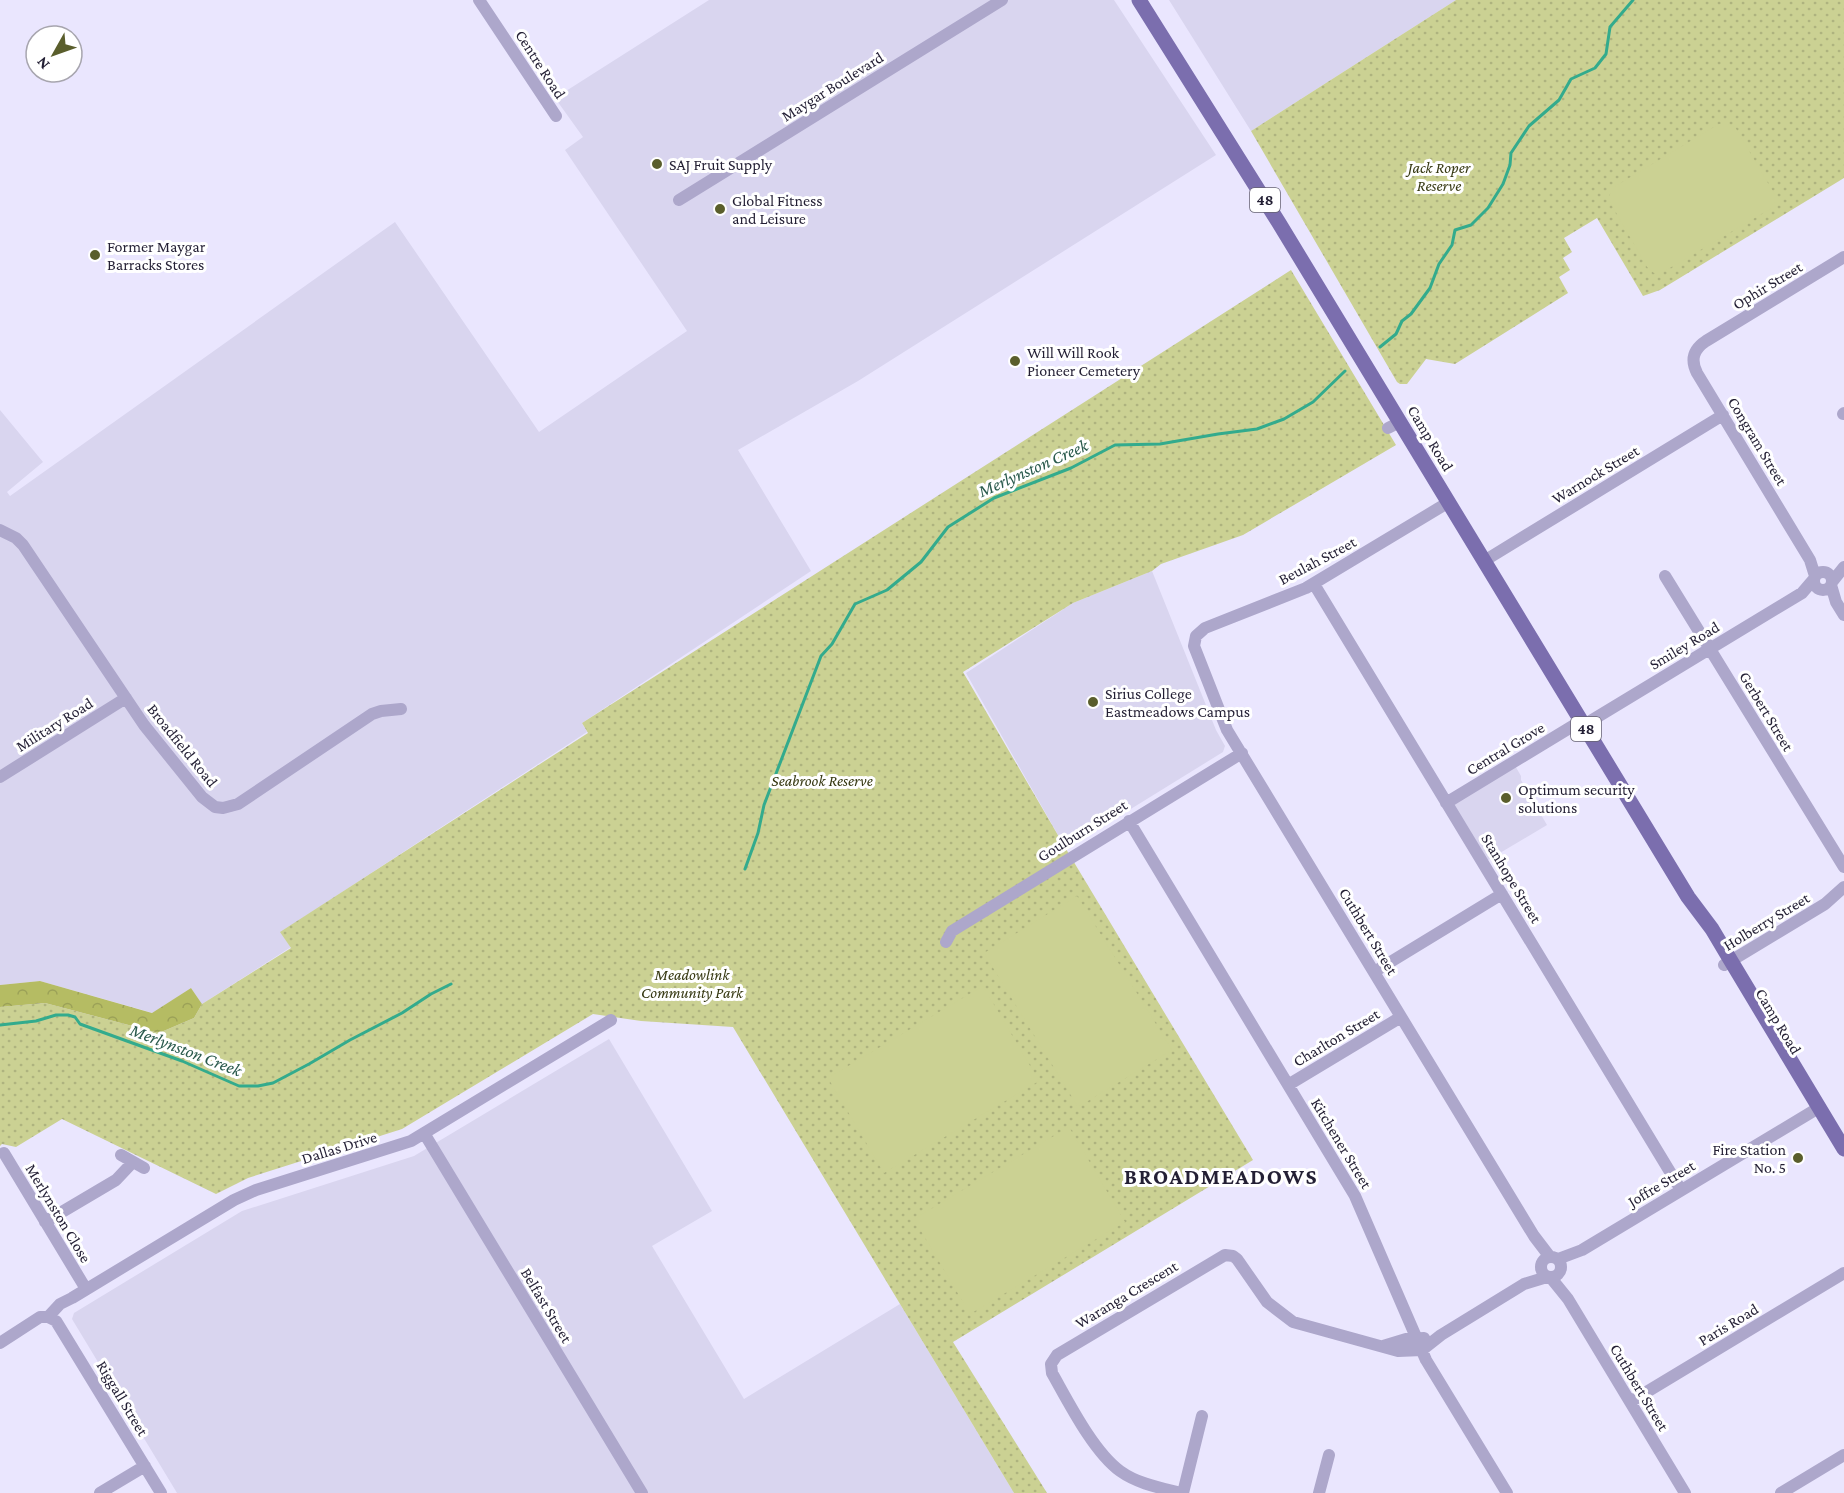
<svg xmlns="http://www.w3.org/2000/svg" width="1844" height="1493" font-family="'Crimson Pro',serif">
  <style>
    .built { fill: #d9d5ef }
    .grass { fill: url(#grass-dots) }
    .forest { fill: url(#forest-crowns) }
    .garden { fill: #cbd193 }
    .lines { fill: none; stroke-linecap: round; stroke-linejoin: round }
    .stream { stroke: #33ab8d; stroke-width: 3 }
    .minor { stroke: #ada7cb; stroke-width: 12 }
    .major { stroke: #7b6eae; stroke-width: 15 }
    .poi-dot { fill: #5a5e2c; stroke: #fff; stroke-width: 2 }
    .labels { text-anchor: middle; stroke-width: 6; stroke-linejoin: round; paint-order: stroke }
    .shield { fill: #fff; stroke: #656271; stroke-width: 1.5 }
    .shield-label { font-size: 15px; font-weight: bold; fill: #231f34 }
    .street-label { font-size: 16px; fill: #231f34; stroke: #fff }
    .poi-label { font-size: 16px; fill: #231f34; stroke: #fff; text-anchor: start }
    .park-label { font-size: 16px; font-style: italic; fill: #363812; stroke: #fff }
    .water-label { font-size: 18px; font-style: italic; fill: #2a5a4d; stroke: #fff }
    .district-label { font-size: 22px; font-weight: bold; letter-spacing: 1.5px; fill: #231f34; stroke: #fff }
  </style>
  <defs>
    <pattern id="grass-dots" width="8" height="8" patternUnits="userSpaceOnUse" patternTransform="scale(1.5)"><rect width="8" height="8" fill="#cbd193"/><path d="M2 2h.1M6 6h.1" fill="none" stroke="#aeb37f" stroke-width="1.8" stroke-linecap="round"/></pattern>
    <pattern id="forest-crowns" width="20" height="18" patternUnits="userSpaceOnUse" patternTransform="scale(1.5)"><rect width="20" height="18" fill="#b5bc63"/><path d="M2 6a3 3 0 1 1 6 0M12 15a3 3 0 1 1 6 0" fill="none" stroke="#9ba157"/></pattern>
  </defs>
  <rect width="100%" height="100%" fill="#eae6fe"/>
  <!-- built -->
  <path class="built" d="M709,0H1114L1216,155L858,381L738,450L811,571L582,723L587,732L281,932L291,947L202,1004L191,988L153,1013L40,981L0,985V410L43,462L7,492L10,496L395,222L539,432L687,331L565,150L583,137L555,98Z
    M1169,0H1456L1251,131Z
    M1152,571L1216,730L1225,746L1223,752L1066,849L966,673L1073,603Z
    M1513,762L1521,776V780L1547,825L1483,863L1446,803Z
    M609,1039L712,1211L652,1246L744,1399L900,1304L1014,1493H177L72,1319L74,1313L242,1211L414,1156Z"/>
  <!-- grass -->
  <path class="grass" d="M1456,0H1844V178L1660,290L1643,296L1597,218L1564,238L1572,252L1563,258L1570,270L1559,277L1568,293L1455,364L1426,359L1407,384H1400L1397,382L1251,131Z
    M1291,270L1396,445L1243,535L1161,564L1152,571L1073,603L963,672L1066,849L1253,1160L953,1342L1047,1493H1014L733,1027L641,1021L593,1014L402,1129L248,1178L216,1194L62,1119L16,1147L2,1144L0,1146V1007L45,1003L159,1033L194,1018L202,1004L291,948L280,932L588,733L582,723Z"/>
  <!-- forest -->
  <path class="forest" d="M40,981L152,1013L191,988L202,1004L194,1018L159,1033L45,1003L0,1007V985Z"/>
  <!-- garden -->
  <path class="garden" d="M1719,124H1728L1735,127L1775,195V202L1770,209L1663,272L1654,273L1647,267L1610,202V194L1614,187Z
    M1077,896L1172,1050L1078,1107L984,953Z
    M983,986L1039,1081L884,1173L828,1078Z
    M1069,1127L1125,1222L970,1314L914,1219Z"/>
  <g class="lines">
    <!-- stream -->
    <path class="stream" d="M1380,347L1396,334L1402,321L1411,314L1430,288L1439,264L1452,245L1455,230L1471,225L1488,208L1503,184L1510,165L1511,153L1529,126L1559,100L1571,79L1595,68L1606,54L1610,27L1633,0
      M745,869L758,833L764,805L821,656L832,644L855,604L887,590L921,562L948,527L994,498L1071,468L1115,445L1160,444L1218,434L1257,429L1284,419L1313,402L1345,371
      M0,1025L36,1021L56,1015H68L75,1017L80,1024L182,1061L239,1086H258L273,1083L309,1064L350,1040L402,1013L431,994L451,984"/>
    <!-- minor -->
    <path class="minor" d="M479,0L556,116
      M679,200L1002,0
      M1843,414L1844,413
      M1388,428L1400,422
      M1449,502L1306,588L1205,628L1196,636L1194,646L1227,730L1534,1236L1550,1257
      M0,530L16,538L23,545L144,725L202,797L215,807L223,808L238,804L372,714L381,711L401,709
      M1484,561L1723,415
      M1814 581a9 9 0 1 1 18 0a9 9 0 1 1-18 0Z
      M1665,576L1844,867
      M1815,576L1810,560L1697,373C1690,359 1694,349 1706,341L1844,257
      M1832,582L1844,567
      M1314,584L1681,1190
      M1831,585L1836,602L1844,615
      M1584,725L1802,593L1814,579
      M0,777L126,698
      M1446,803L1581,721
      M1129,821L1355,1196L1426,1360L1507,1493
      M946,942L952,931L1242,753
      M1724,965L1825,904L1844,887
      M1374,972L1502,894
      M1288,1085L1401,1017
      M424,1133L642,1493
      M4,1153L86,1289
      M121,1155L144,1168
      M45,1222L116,1180L132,1163
      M1541 1267a10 10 0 1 1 20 0a10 10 0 1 1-20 0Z
      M1558,1259L1582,1250L1820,1107
      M1551,1278L1568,1299L1685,1493
      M48,1317L60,1304L72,1298L234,1200L256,1190L411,1141L611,1020
      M0,1343L40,1317H48L56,1321L161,1493
      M1383,1346L1406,1339L1424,1338
      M1630,1402L1844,1273
      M100,1493L145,1466
      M1181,1493C1161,1488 1138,1484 1120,1471C1093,1451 1069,1403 1052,1373L1051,1364L1057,1355L1225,1255L1233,1256L1237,1259L1267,1302L1293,1322L1398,1351L1422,1350L1441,1335L1524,1284L1547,1277
      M1183,1493L1202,1416
      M1319,1493L1329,1455
      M1781,1493L1844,1455"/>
    <!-- major -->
    <path class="major" d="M1139,0L1279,223L1688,897L1712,929L1731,961L1844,1149"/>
  </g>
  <!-- markers -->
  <g class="poi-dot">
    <circle cx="657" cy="164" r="6"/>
    <circle cx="720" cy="209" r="6"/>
    <circle cx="95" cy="255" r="6"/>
    <circle cx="1015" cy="361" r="6"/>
    <circle cx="1093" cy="702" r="6"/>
    <circle cx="1506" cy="798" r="6"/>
    <circle cx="1798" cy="1158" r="6"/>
  </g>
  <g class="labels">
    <!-- shield labels -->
    <g class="shield">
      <rect x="1250" y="188" width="30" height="24" rx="4.5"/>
      <rect x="1571" y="717" width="30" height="24" rx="4.5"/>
    </g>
    <g class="shield-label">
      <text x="1265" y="205">48</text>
      <text x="1586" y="734">48</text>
    </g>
    <!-- street labels -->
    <g class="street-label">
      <text transform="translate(541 64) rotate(57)" y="6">Centre Road</text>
      <text transform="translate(832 86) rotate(-32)" y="6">Maygar Boulevard</text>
      <text transform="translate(1767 285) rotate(-31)" y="6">Ophir Street</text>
      <text transform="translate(1431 438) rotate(59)" y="6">Camp Road</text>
      <text transform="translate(1758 441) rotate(59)" y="6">Congram Street</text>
      <text transform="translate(1595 474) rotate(-31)" y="6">Warnock Street</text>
      <text transform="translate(1317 560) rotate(-28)" y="6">Beulah Street</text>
      <text transform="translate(1684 645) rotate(-31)" y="6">Smiley Road</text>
      <text transform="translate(1767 711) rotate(59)" y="6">Gerbert Street</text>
      <text transform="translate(54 724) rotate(-32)" y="6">Military Road</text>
      <text transform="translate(183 745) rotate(51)" y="6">Broadfield Road</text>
      <text transform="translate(1505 748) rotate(-31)" y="6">Central Grove</text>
      <text transform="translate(1082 830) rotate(-32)" y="6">Goulburn Street</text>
      <text transform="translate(1512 878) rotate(59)" y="6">Stanhope Street</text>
      <text transform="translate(1766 921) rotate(-31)" y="6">Holberry Street</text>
      <text transform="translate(1369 931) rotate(59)" y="6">Cuthbert Street</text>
      <text transform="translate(1779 1021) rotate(59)" y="6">Camp Road</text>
      <text transform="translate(1336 1037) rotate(-31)" y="6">Charlton Street</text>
      <text transform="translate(1342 1143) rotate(59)" y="6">Kitchener Street</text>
      <text transform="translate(339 1147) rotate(-17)" y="6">Dallas Drive</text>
      <text transform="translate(1661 1183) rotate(-31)" y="6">Joffre Street</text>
      <text transform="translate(59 1213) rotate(59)" y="6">Merlynston Close</text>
      <text transform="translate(1126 1294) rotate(-31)" y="6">Waranga Crescent</text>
      <text transform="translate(547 1305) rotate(59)" y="6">Belfast Street</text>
      <text transform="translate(1728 1324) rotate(-31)" y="6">Paris Road</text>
      <text transform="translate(1640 1387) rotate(59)" y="6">Cuthbert Street</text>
      <text transform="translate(123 1398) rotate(59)" y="6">Riggall Street</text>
    </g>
    <!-- poi labels -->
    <g class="poi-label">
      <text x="669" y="170">SAJ Fruit Supply</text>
      <text x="732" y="206">Global Fitness<tspan x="732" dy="18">and Leisure</tspan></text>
      <text x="107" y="252">Former Maygar<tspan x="107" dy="18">Barracks Stores</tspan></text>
      <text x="1027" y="358">Will Will Rook<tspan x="1027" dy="18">Pioneer Cemetery</tspan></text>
      <text x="1105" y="699">Sirius College<tspan x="1105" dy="18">Eastmeadows Campus</tspan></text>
      <text x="1518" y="795">Optimum security<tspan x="1518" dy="18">solutions</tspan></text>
      <text x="1786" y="1155" text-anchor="end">Fire Station<tspan x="1786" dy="18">No. 5</tspan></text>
    </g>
    <!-- park labels -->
    <g class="park-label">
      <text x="1439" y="173">Jack Roper<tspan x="1439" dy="18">Reserve</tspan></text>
      <text x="822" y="786">Seabrook Reserve</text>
      <text x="692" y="980">Meadowlink<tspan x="692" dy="18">Community Park</tspan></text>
    </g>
    <!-- water labels -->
    <g class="water-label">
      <text transform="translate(1033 468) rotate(-24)" y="6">Merlynston Creek</text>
      <text transform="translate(186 1050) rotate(21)" y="6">Merlynston Creek</text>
    </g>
    <!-- district labels -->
    <g class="district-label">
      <text x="1221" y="1184">BROADMEADOWS</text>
    </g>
  </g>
  <!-- north arrow -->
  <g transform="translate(54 54) rotate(230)"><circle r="28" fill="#ffffff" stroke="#a7a5ae" stroke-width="1.5"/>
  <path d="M0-4.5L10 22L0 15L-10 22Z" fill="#5a5e2c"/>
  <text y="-9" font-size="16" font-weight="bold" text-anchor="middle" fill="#231f34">N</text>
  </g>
</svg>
